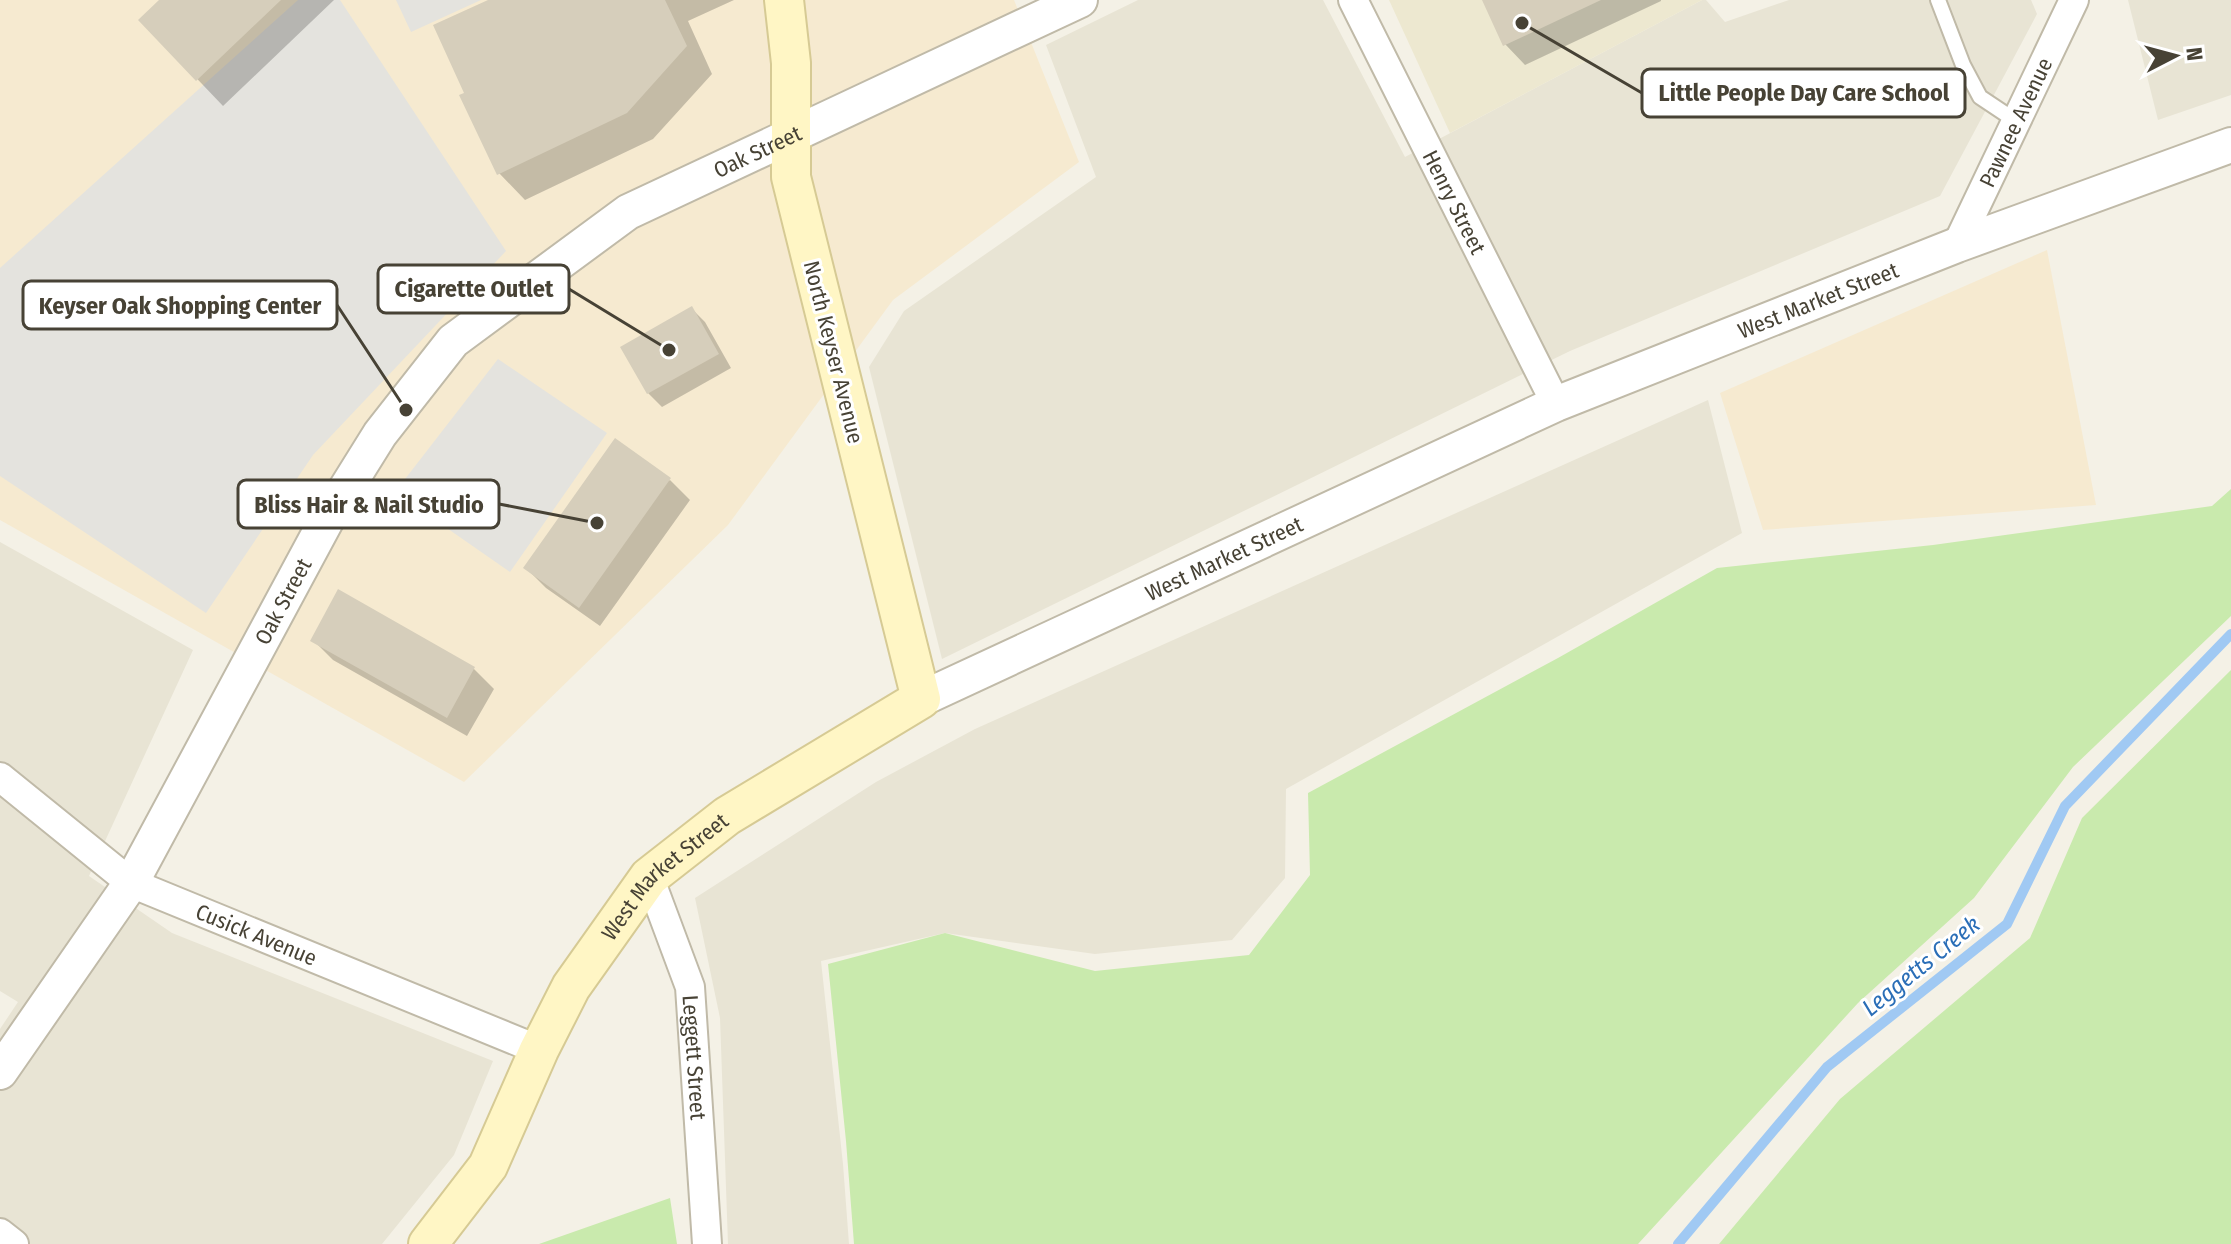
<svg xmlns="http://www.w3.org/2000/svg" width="2231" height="1244" font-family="'Fira Sans Condensed',sans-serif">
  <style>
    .residential { fill: #e8e4d4 }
    .commercial { fill: #f6ead0 }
    .education { fill: #ede8d0 }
    .green { fill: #c9eaad }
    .parking { fill: #e4e3de }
    .shadow { fill: #0003 }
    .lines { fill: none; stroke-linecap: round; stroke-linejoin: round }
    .stream { stroke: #a0c9f3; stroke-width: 10 }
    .building { fill: #d6cebb }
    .service-casing { stroke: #c0baa8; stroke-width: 18 }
    .minor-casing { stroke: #c0baa8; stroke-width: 32 }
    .tertiary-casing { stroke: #c0baa8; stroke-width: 38 }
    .secondary-casing { stroke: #d6ca94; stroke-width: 42 }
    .service { stroke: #fff; stroke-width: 14 }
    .minor { stroke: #fff; stroke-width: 28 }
    .tertiary { stroke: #fff; stroke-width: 34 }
    .secondary { stroke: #fff6c5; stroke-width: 38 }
    .labels { text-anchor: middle; stroke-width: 6; stroke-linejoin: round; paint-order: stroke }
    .street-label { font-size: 22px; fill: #474235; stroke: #fff }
    .water-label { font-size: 24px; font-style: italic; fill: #2a6eb7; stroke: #fff }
    .leader { fill: none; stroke: #474235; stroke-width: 3 }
    .callout-dot { fill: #474235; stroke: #fff; stroke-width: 3 }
    .callout { fill: #fff; stroke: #474235; stroke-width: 3 }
    .callout-label { font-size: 24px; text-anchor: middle; font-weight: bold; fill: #474235 }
  </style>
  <rect width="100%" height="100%" fill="#f4f1e6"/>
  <!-- residential -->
  <path class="residential" d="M1138,0H1323L1405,157L1702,0H1706L1725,22L1789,0H2031L2037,14L1940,196L1570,351L942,659L869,367L904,311L1096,177L1046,45Z
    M2128,0H2231V95L2158,120Z
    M1708,400L1742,533L1286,789L1285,878L1232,940L1095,954L945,933L821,961L843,1164L849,1244H728L720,1018L695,898L876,782L975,729Z
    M0,542L193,650L89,876L172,933L493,1061L454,1155L382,1244H0V1029L18,1002L0,991Z"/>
  <!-- commercial -->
  <path class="commercial" d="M0,0H1014L1079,162L893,300L728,525L464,782L0,520Z
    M2047,250L2096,505L1763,530L1720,393Z"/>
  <!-- education -->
  <path class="education" d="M1389,0H1702L1450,133Z"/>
  <!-- green -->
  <path class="green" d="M2231,489V616L2073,767L1974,898L1858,1003L1638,1244H854L846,1141L828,964L945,933L1095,971L1249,955L1310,875L1308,793L1558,658L1717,568L1933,545L2212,506Z
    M2231,670V1244H1719L1840,1099L2030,938L2082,818Z
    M670,1198L677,1244H539Z"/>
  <!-- parking -->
  <path class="parking" d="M298,0H340L506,251L313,455L206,613L0,476V268Z
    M396,0H481L411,32Z
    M498,359L607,433L510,572L395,492Z"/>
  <!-- shadow -->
  <path class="shadow" d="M161,0H334L223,106L141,20Z
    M493,0H734L688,21L712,74L653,139L525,200L499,173L466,94Z
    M1484,0H1661V1L1525,65L1505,44Z
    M691,308L705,322L731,368L662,407L648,393L623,348Z
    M670,480L690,500L600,626L546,588L526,568Z
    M313,640L474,669L494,689L467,736L333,660Z"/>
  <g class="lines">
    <!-- stream -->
    <path class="stream" d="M1678,1244L1827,1067L2007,924L2065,806L2231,634"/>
  </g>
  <!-- building -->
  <path class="building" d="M159,0H281L196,81L138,20Z
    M488,0H665L687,46L627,113L497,175L459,95L464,93L433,25Z
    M1482,0H1601L1503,46Z
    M692,306L719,354L647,394L620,347Z
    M615,438L671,478L579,608L523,568Z
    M338,589L475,667L447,718L310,641Z"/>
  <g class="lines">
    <!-- service casing -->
    <g class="service-casing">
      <path id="service" d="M1938,0L1963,65L1980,97L2016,121"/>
    </g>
    <!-- minor casing -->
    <g class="minor-casing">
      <g id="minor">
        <path id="s1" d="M1353,0L1556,404"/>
        <path id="s2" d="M1957,245L2074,0"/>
        <path id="s3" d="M0,777L131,883L539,1050"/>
        <path id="s4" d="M649,877L690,987L707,1244"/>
        <path d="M0,1233L14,1244"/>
      </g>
    </g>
    <!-- tertiary casing -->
    <g class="tertiary-casing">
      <g id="tertiary">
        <path id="s5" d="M921,699L1556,404L1957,245L2231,145"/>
        <path id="s6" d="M0,1072L131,883L327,519L380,434L453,341L628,212L1080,0"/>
      </g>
    </g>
    <!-- secondary casing -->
    <g class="secondary-casing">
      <g id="secondary">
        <path id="s7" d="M428,1244L488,1166L539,1050L571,987L649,877L727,816L921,699L791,177V63L784,0"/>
      </g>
    </g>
    <!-- service -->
    <use href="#service" class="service"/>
    <!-- minor -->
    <use href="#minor" class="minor"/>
    <!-- tertiary -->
    <use href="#tertiary" class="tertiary"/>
    <!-- secondary -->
    <use href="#secondary" class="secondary"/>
  </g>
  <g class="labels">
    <!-- street labels -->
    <g class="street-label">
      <text dy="8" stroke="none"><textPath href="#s2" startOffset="136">Pawnee Avenue</textPath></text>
      <text dy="8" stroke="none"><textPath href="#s6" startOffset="1222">Oak Street</textPath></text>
      <text dy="8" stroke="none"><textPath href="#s1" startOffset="226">Henry Street</textPath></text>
      <text dy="8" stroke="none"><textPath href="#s5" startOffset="982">West Market Street</textPath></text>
      <text transform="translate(834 352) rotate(76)" y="8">North Keyser Avenue</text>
      <text dy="8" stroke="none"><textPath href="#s5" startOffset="334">West Market Street</textPath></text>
      <text dy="8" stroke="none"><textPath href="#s6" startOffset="550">Oak Street</textPath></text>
      <text dy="8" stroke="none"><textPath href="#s7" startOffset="442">West Market Street</textPath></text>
      <text dy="8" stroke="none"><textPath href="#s3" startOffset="304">Cusick Avenue</textPath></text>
      <text dy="8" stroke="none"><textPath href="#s4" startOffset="188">Leggett Street</textPath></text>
    </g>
    <!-- water labels -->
    <g class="water-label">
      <text transform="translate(1921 966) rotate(-39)" y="8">Leggetts Creek</text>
    </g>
  </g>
  <!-- callouts -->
  <path class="leader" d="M1522 23L1642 93M669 350L569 289M406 410L337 305M597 523L499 504"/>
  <g class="callout-dot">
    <circle cx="1522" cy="23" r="8"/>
    <circle cx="669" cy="350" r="8"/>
    <circle cx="406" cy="410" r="8"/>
    <circle cx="597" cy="523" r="8"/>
  </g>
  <g class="callout">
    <rect x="1642" y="69" width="323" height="48" rx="8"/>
    <rect x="378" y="265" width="191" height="48" rx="8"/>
    <rect x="23" y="281" width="314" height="48" rx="8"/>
    <rect x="238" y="480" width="261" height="48" rx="8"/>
  </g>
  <g class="callout-label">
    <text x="1804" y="101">Little People Day Care School</text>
    <text x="474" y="297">Cigarette Outlet</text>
    <text x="180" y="314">Keyser Oak Shopping Center</text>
    <text x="369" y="513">Bliss Hair &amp; Nail Studio</text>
  </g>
  <!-- north arrow -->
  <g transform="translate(2175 56) rotate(84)" stroke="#ffffff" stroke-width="6" paint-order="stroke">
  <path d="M0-6L14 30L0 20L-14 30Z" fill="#474235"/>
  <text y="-12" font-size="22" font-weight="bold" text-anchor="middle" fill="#474235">N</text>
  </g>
</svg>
